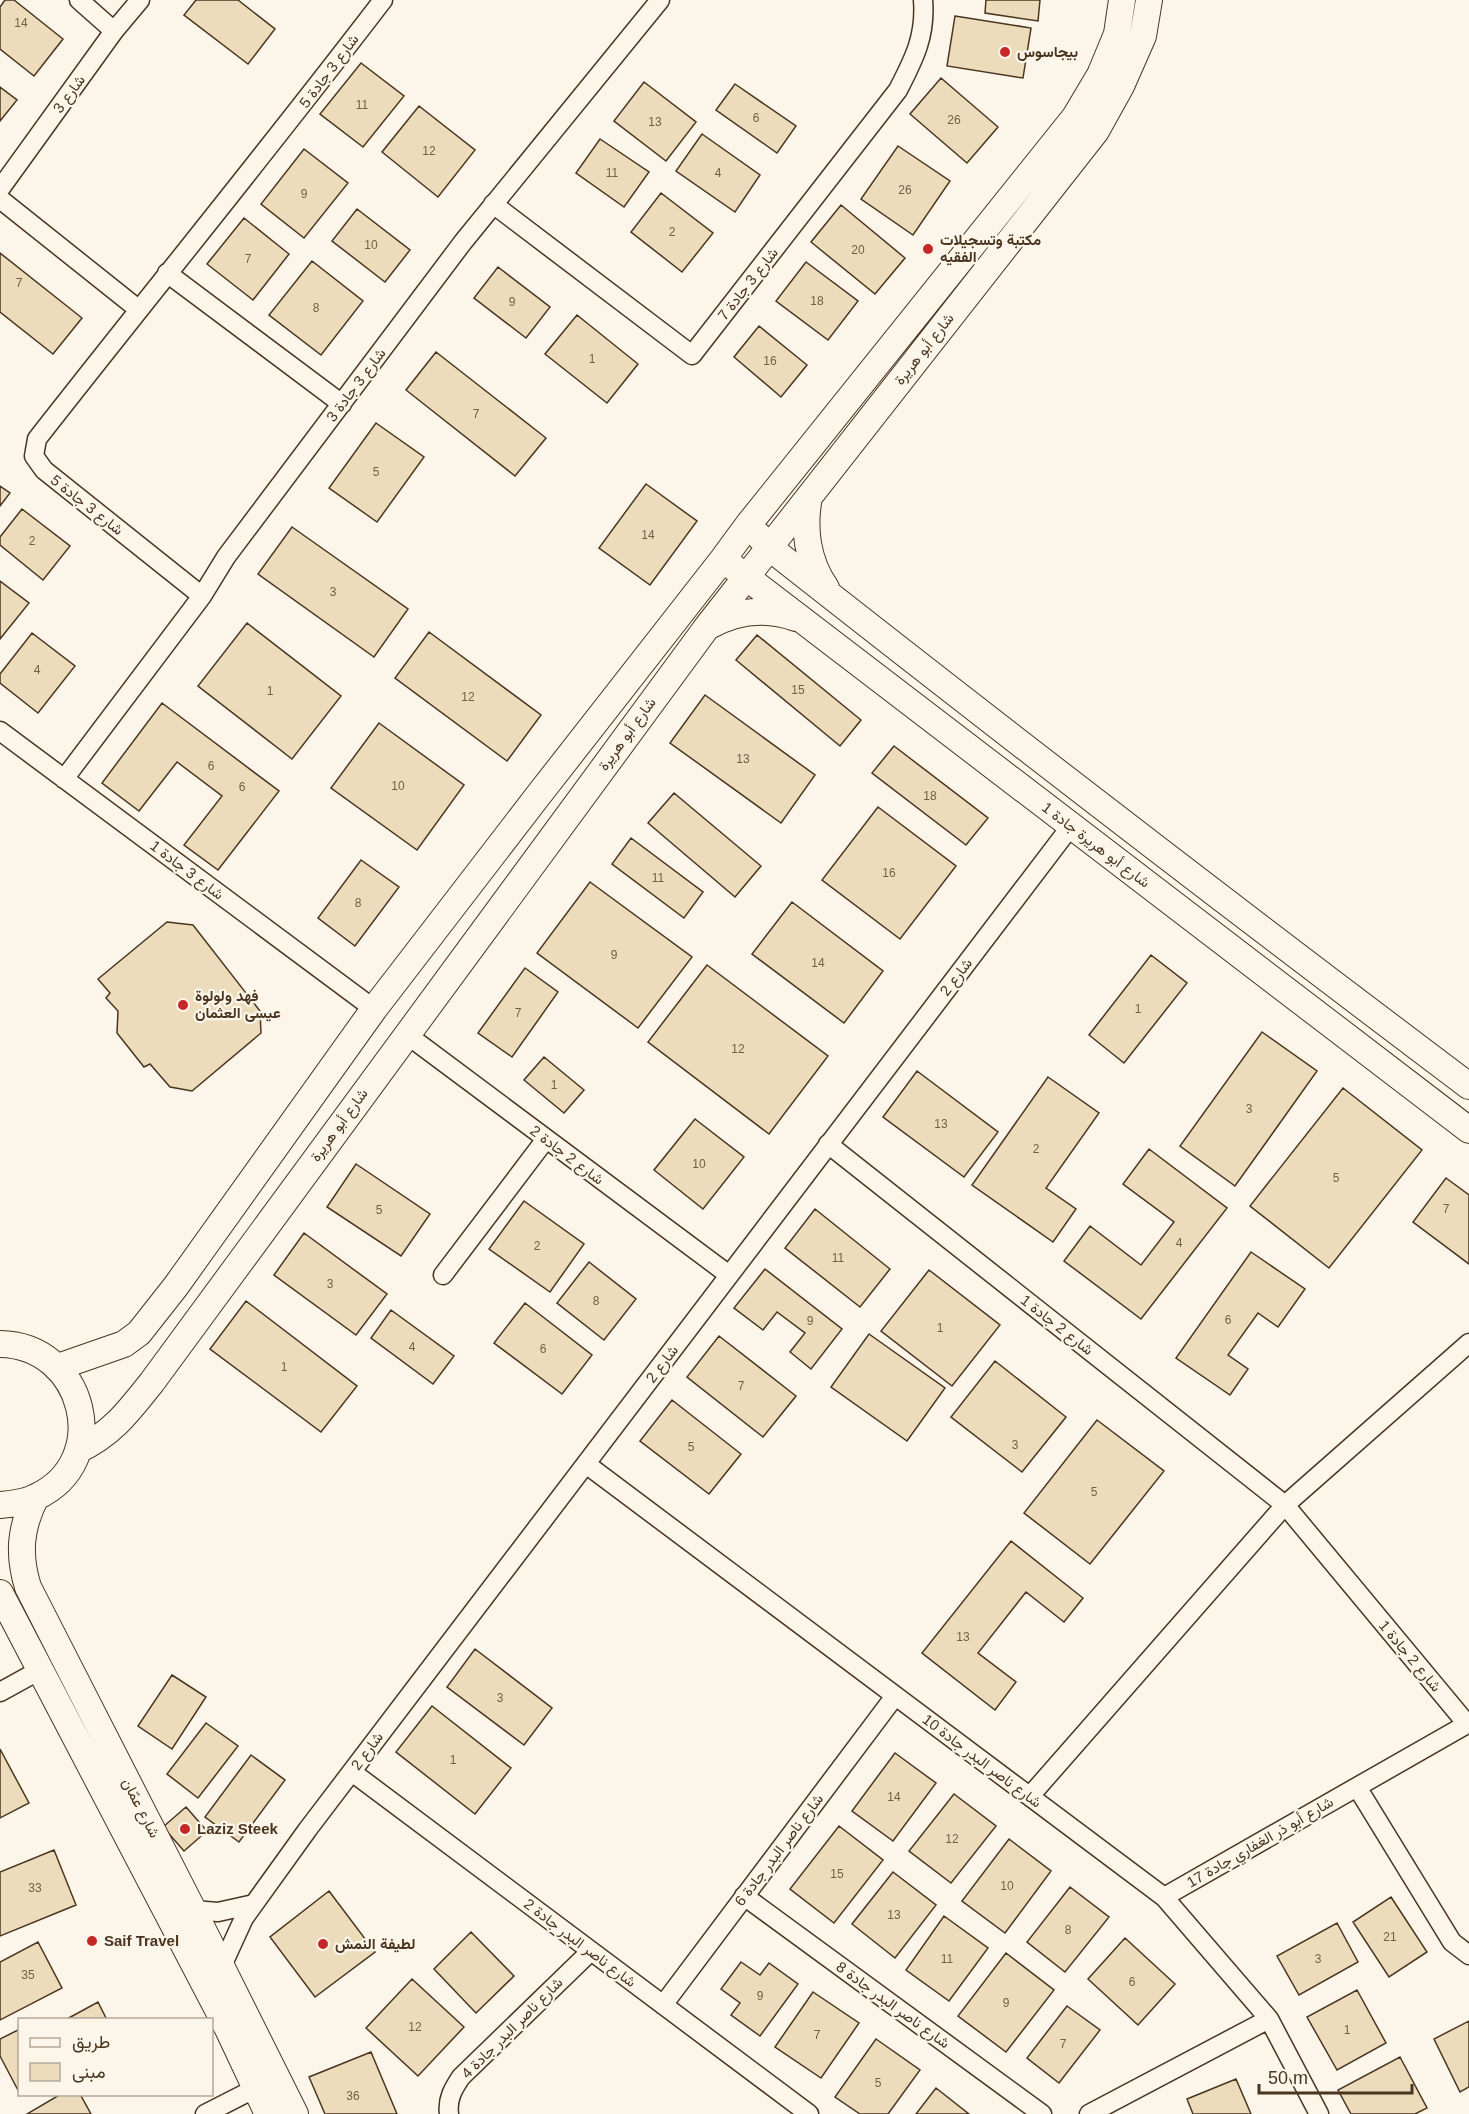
<svg xmlns="http://www.w3.org/2000/svg" width="1469" height="2114" font-family="Arial,Vazirmatn,sans-serif">
  <style>
    .building { fill: #ecdcbc; stroke: #4a3520; stroke-width: 1.5 }
    .lines { fill: none; stroke-linecap: round; stroke-linejoin: round }
    .street-casing { stroke: #4a3520; stroke-width: 21 }
    .secondary-casing { stroke: #4a3520; stroke-width: 28 }
    .street { stroke: #fbf6e9; stroke-width: 18 }
    .secondary { stroke: #fbf6e9; stroke-width: 26 }
    .poi-dot { fill: #c62828; stroke: #fbf6e9; stroke-width: 2 }
    .labels { text-anchor: middle; stroke-width: 4.5; stroke-linejoin: round; paint-order: stroke }
    .number-label { font-size: 12px; fill: #725f47 }
    .poi-label { font-size: 15px; font-weight: bold; fill: #4a3520; stroke: #fbf6e9; text-anchor: start }
    .street-label { font-size: 15px; fill: #4a3520; stroke: #fbf6e9 }
  </style>
  <rect width="100%" height="100%" fill="#fbf6e9"/>
  <!-- building -->
  <path class="building" d="M5,0H14L63,39L34,76L0,49V7Z
    M196,0H238L275,29L248,64L184,15Z
    M986,0H1040L1038,21L985,13Z
    M955,16L1031,28L1023,78L947,66Z
    M361,63L404,96L363,147L320,114Z
    M941,78L998,127L967,163L910,114Z
    M644,82L696,122L666,161L614,121Z
    M735,84L796,126L777,153L716,110Z
    M0,87L17,100L0,121Z
    M419,106L475,150L438,197L382,152Z
    M702,134L760,175L735,212L676,171Z
    M600,139L649,172L624,207L576,173Z
    M898,146L950,181L913,235L861,199Z
    M304,149L348,183L304,238L261,204Z
    M661,193L713,233L682,272L631,232Z
    M841,205L905,258L875,294L811,242Z
    M357,209L410,250L385,282L332,241Z
    M244,218L289,254L253,300L207,264Z
    M0,253L82,318L53,354L0,312Z
    M312,261L363,301L321,355L269,315Z
    M806,262L858,301L828,340L776,301Z
    M498,267L550,307L526,338L474,298Z
    M577,315L638,364L607,403L545,354Z
    M759,326L807,365L781,397L734,357Z
    M436,352L546,438L515,476L406,390Z
    M376,423L424,457L377,522L329,488Z
    M646,484L697,521L650,585L599,548Z
    M0,486L10,493L0,506Z
    M22,509L70,546L43,580L0,545V537Z
    M292,527L408,609L374,657L258,574Z
    M0,581L29,603L0,639Z
    M247,623L341,696L292,759L198,686Z
    M429,632L541,715L507,761L395,678Z
    M32,633L75,666L38,713L0,683V674Z
    M757,635L861,720L840,746L736,660Z
    M705,695L815,775L781,823L670,743Z
    M162,703L279,791L218,870L184,845L222,796L177,762L139,811L102,783Z
    M379,723L464,785L417,850L331,788Z
    M894,746L988,818L966,845L872,773Z
    M674,793L761,866L735,897L648,823Z
    M878,807L956,866L900,939L822,880Z
    M631,838L703,892L684,918L612,864Z
    M361,860L399,887L355,946L318,918Z
    M590,882L692,957L638,1028L537,953Z
    M792,902L883,971L844,1023L752,954Z
    M167,922L193,925L260,1011L261,1033L192,1091L170,1087L150,1064L144,1067L117,1033L118,1011L106,998L110,993L98,979Z
    M1151,955L1187,983L1124,1063L1089,1035Z
    M707,965L828,1056L769,1134L648,1042Z
    M525,968L558,992L512,1057L478,1033Z
    M1262,1032L1317,1071L1235,1186L1180,1146Z
    M544,1057L584,1090L564,1113L524,1080Z
    M917,1071L998,1132L964,1177L883,1117Z
    M1048,1077L1099,1113L1046,1188L1076,1209L1053,1242L972,1185Z
    M1343,1088L1422,1150L1329,1268L1250,1206Z
    M695,1119L744,1157L703,1209L654,1170Z
    M1149,1149L1227,1208L1141,1319L1064,1261L1090,1226L1141,1265L1174,1222L1123,1184Z
    M356,1164L430,1214L401,1256L327,1207Z
    M1446,1178L1469,1195V1264L1413,1222Z
    M524,1201L584,1244L550,1292L489,1249Z
    M815,1209L890,1269L860,1307L785,1248Z
    M304,1233L387,1294L356,1335L274,1275Z
    M1251,1252L1305,1289L1278,1327L1258,1313L1228,1355L1248,1369L1230,1395L1176,1358Z
    M589,1262L636,1299L604,1340L557,1303Z
    M765,1269L842,1329L811,1369L790,1352L805,1333L777,1312L763,1330L734,1308Z
    M929,1270L1000,1325L952,1386L881,1331Z
    M246,1301L357,1386L321,1432L210,1349Z
    M525,1303L592,1355L562,1394L494,1343Z
    M391,1310L454,1356L433,1384L371,1338Z
    M869,1334L945,1388L907,1441L831,1387Z
    M719,1336L796,1396L763,1437L687,1377Z
    M995,1361L1066,1417L1022,1472L951,1417Z
    M672,1400L741,1454L709,1494L640,1441Z
    M1097,1420L1164,1471L1090,1564L1024,1513Z
    M1011,1541L1083,1598L1064,1622L1026,1592L978,1653L1016,1682L995,1710L922,1653Z
    M475,1649L552,1708L524,1745L447,1687Z
    M172,1675L206,1697L172,1749L138,1726Z
    M432,1706L511,1768L475,1814L396,1752Z
    M206,1723L238,1746L198,1798L167,1774Z
    M0,1749L29,1803L0,1818Z
    M895,1753L936,1783L893,1841L852,1811Z
    M251,1755L285,1780L239,1842L205,1817Z
    M954,1794L996,1826L951,1883L909,1851Z
    M186,1807L207,1831L184,1851L163,1827Z
    M839,1826L883,1860L834,1923L790,1889Z
    M1009,1839L1051,1871L1005,1933L962,1901Z
    M54,1850L76,1905L0,1936V1872Z
    M893,1872L936,1905L895,1958L852,1924Z
    M1070,1887L1109,1917L1065,1972L1027,1942Z
    M329,1891L375,1952L315,1997L270,1937Z
    M1391,1897L1427,1952L1389,1977L1353,1922Z
    M944,1916L988,1948L949,2001L906,1970Z
    M1337,1923L1358,1962L1299,1995L1277,1956Z
    M471,1932L514,1976L476,2013L434,1969Z
    M1125,1938L1175,1984L1138,2025L1088,1979Z
    M38,1942L62,1988L0,2020V1962Z
    M1006,1953L1054,1990L1006,2052L958,2016Z
    M741,1962L760,1975L769,1963L798,1984L760,2036L731,2015L740,2003L721,1989Z
    M412,1979L464,2027L418,2076L366,2028Z
    M1357,1990L1386,2043L1337,2070L1307,2017Z
    M813,1992L859,2023L821,2078L775,2047Z
    M98,2002L107,2020H65Z
    M1067,2006L1100,2030L1059,2083L1027,2058Z
    M1469,2021V2087L1460,2092L1434,2039Z
    M20,2029V2094L0,2056V2039Z
    M876,2039L920,2070L888,2114H860L835,2097Z
    M371,2052L397,2114H325L309,2077Z
    M1400,2057L1427,2108L1415,2114H1351L1338,2090Z
    M1236,2079L1251,2114H1193L1187,2099Z
    M936,2088L969,2114H916Z
    M61,2094H80L91,2114H27Z"/>
  <g class="lines">
    <!-- street casing -->
    <g class="street-casing">
      <path id="street" d="M79,0L114,31
        M0,189L114,31L140,0
        M0,199L138,309
        M493,204L692,355L898,90C914,59 926,36 923,0
        M167,273L342,404
        M202,596L44,470L34,456L37,439C152,292 270,148 383,0
        M0,731L374,1009
        M64,779L202,596L226,557L463,242L660,0
        M406,1034L729,1275
        M828,1144L1285,1505L1467,1724
        M443,1275L546,1139
        M586,1464L1164,1897L1269,2019L1319,2114
        M0,1692L40,1670
        M352,1772L809,2114
        M1357,1787L1452,1942L1469,1955
        M1030,1796L1285,1505L1469,1343
        M744,1896L1042,2114
        M1164,1897L1469,1723
        M193,1910L218,1912L254,1904
        M222,1966L244,1918L308,1829L1071,826
        M663,2005L895,1696
        M205,2114L256,2088
        M449,2114C447,2099 453,2089 461,2077L591,1951
        M1089,2114L1269,2019"/>
    </g>
    <!-- secondary casing -->
    <g class="secondary-casing">
      <path id="secondary" d="M809,497C803,528 807,561 826,588
        M758,535L770,548C1001,730 1234,909 1469,1086
        M733,567L1469,1130
        M707,627C735,611 765,607 796,618
        M0,1344C85,1345 114,1461 36,1497C25,1503 12,1504 0,1505
        M58,1367L124,1344L139,1333L176,1286L374,1009L537,797L723,559L748,525L1075,117L1100,75L1117,34L1122,0
        M78,1450C112,1434 129,1411 152,1382L707,627L1096,131L1121,86L1143,36L1149,0
        M36,1497C20,1527 18,1555 28,1587L193,1910L295,2114
        M0,1593L228,2029L268,2114"/>
    </g>
    <!-- street -->
    <use href="#street" class="street"/>
    <!-- secondary -->
    <use href="#secondary" class="secondary"/>
  </g>
  <!-- markers -->
  <g class="poi-dot">
    <circle cx="1005" cy="52" r="6"/>
    <circle cx="928" cy="249" r="6"/>
    <circle cx="183" cy="1005" r="6"/>
    <circle cx="185" cy="1829" r="6"/>
    <circle cx="92" cy="1941" r="6"/>
    <circle cx="323" cy="1944" r="6"/>
  </g>
  <g class="labels">
    <!-- number labels -->
    <g class="number-label">
      <text x="21" y="27">14</text>
      <text x="362" y="109">11</text>
      <text x="756" y="122">6</text>
      <text x="954" y="124">26</text>
      <text x="655" y="126">13</text>
      <text x="429" y="155">12</text>
      <text x="612" y="177">11</text>
      <text x="718" y="177">4</text>
      <text x="905" y="194">26</text>
      <text x="304" y="198">9</text>
      <text x="672" y="236">2</text>
      <text x="371" y="249">10</text>
      <text x="858" y="254">20</text>
      <text x="248" y="263">7</text>
      <text x="19" y="287">7</text>
      <text x="817" y="305">18</text>
      <text x="512" y="306">9</text>
      <text x="316" y="312">8</text>
      <text x="592" y="363">1</text>
      <text x="770" y="365">16</text>
      <text x="476" y="418">7</text>
      <text x="376" y="476">5</text>
      <text x="648" y="539">14</text>
      <text x="32" y="545">2</text>
      <text x="333" y="596">3</text>
      <text x="37" y="674">4</text>
      <text x="798" y="694">15</text>
      <text x="270" y="695">1</text>
      <text x="468" y="701">12</text>
      <text x="743" y="763">13</text>
      <text x="211" y="770">6</text>
      <text x="398" y="790">10</text>
      <text x="242" y="791">6</text>
      <text x="930" y="800">18</text>
      <text x="889" y="877">16</text>
      <text x="658" y="882">11</text>
      <text x="358" y="907">8</text>
      <text x="614" y="959">9</text>
      <text x="818" y="967">14</text>
      <text x="1138" y="1013">1</text>
      <text x="518" y="1017">7</text>
      <text x="738" y="1053">12</text>
      <text x="554" y="1089">1</text>
      <text x="1249" y="1113">3</text>
      <text x="941" y="1128">13</text>
      <text x="1036" y="1153">2</text>
      <text x="699" y="1168">10</text>
      <text x="1336" y="1182">5</text>
      <text x="1446" y="1213">7</text>
      <text x="379" y="1214">5</text>
      <text x="1179" y="1247">4</text>
      <text x="537" y="1250">2</text>
      <text x="838" y="1262">11</text>
      <text x="330" y="1288">3</text>
      <text x="596" y="1305">8</text>
      <text x="1228" y="1324">6</text>
      <text x="810" y="1325">9</text>
      <text x="940" y="1332">1</text>
      <text x="412" y="1351">4</text>
      <text x="543" y="1353">6</text>
      <text x="284" y="1371">1</text>
      <text x="741" y="1390">7</text>
      <text x="1015" y="1449">3</text>
      <text x="691" y="1451">5</text>
      <text x="1094" y="1496">5</text>
      <text x="963" y="1641">13</text>
      <text x="500" y="1702">3</text>
      <text x="453" y="1764">1</text>
      <text x="894" y="1801">14</text>
      <text x="952" y="1843">12</text>
      <text x="837" y="1878">15</text>
      <text x="1007" y="1890">10</text>
      <text x="35" y="1892">33</text>
      <text x="894" y="1919">13</text>
      <text x="1068" y="1934">8</text>
      <text x="1390" y="1941">21</text>
      <text x="947" y="1963">11</text>
      <text x="1318" y="1963">3</text>
      <text x="28" y="1979">35</text>
      <text x="1132" y="1986">6</text>
      <text x="760" y="2000">9</text>
      <text x="1006" y="2007">9</text>
      <text x="415" y="2031">12</text>
      <text x="1347" y="2034">1</text>
      <text x="817" y="2039">7</text>
      <text x="1063" y="2048">7</text>
      <text x="878" y="2087">5</text>
      <text x="353" y="2100">36</text>
    </g>
    <!-- poi labels -->
    <g class="poi-label">
      <text x="1017" y="57">بيجاسوس</text>
      <text x="940" y="245">مكتبة وتسجيلات<tspan x="940" dy="17">الفقيه</tspan></text>
      <text x="195" y="1001">فهد ولولوة<tspan x="195" dy="17">عيسى العثمان</tspan></text>
      <text x="197" y="1834">Laziz Steek</text>
      <text x="104" y="1946">Saif Travel</text>
      <text x="335" y="1949">لطيفة النمش</text>
    </g>
    <!-- street labels -->
    <g class="street-label">
      <text transform="translate(329 71) rotate(-53)" y="5">شارع 3 جادة 5</text>
      <text transform="translate(69 94) rotate(-54)" y="5">شارع 3</text>
      <text transform="translate(748 284) rotate(-52)" y="5">شارع 3 جادة 7</text>
      <text transform="translate(924 349) rotate(-52)" y="5">شارع أبو هريرة</text>
      <text transform="translate(356 385) rotate(-53)" y="5">شارع 3 جادة 3</text>
      <text transform="translate(87 505) rotate(38)" y="5">شارع 3 جادة 5</text>
      <text transform="translate(627 734) rotate(-54)" y="5">شارع أبو هريرة</text>
      <text transform="translate(1096 845) rotate(37)" y="5">شارع أبو هريرة جادة 1</text>
      <text transform="translate(187 870) rotate(37)" y="5">شارع 3 جادة 1</text>
      <text transform="translate(956 977) rotate(-53)" y="5">شارع 2</text>
      <text transform="translate(339 1125) rotate(-54)" y="5">شارع أبو هريرة</text>
      <text transform="translate(567 1155) rotate(37)" y="5">شارع 2 جادة 2</text>
      <text transform="translate(1057 1325) rotate(38)" y="5">شارع 2 جادة 1</text>
      <text transform="translate(662 1364) rotate(-53)" y="5">شارع 2</text>
      <text transform="translate(1410 1656) rotate(50)" y="5">شارع 2 جادة 1</text>
      <text transform="translate(367 1751) rotate(-54)" y="5">شارع 2</text>
      <text transform="translate(982 1761) rotate(37)" y="5">شارع ناصر البدر جادة 10</text>
      <text transform="translate(141 1808) rotate(63)" y="5">شارع عمّان</text>
      <text transform="translate(1260 1842) rotate(-30)" y="5">شارع أبو ذر الغفاري جادة 17</text>
      <text transform="translate(779 1850) rotate(-53)" y="5">شارع ناصر البدر جادة 6</text>
      <text transform="translate(580 1943) rotate(37)" y="5">شارع ناصر البدر جادة 2</text>
      <text transform="translate(893 2005) rotate(36)" y="5">شارع ناصر البدر جادة 8</text>
      <text transform="translate(512 2028) rotate(-45)" y="5">شارع ناصر البدر جادة 4</text>
    </g>
  </g>
  <!-- legend -->
  <rect x="18" y="2018" width="195" height="78" fill="#fbf6e9" stroke="#b4a999" stroke-width="1.5"/>
  <rect x="30" y="2038" width="30" height="9" fill="#fbf6e9" stroke="#b4a999" stroke-width="1.5"/>
  <text x="72" y="2048" font-size="18" fill="#4a3520">طريق</text>
  <rect x="30" y="2063" width="30" height="18" fill="#ecdcbc" stroke="#b4a999" stroke-width="1.5"/>
  <text x="72" y="2078" font-size="18" fill="#4a3520">مبنى</text>
  <!-- scale -->
  <path d="M1259 2084v9h153v-9" fill="none" stroke="#4a3520" stroke-width="3"/>
  <text x="1268" y="2084" font-size="18" fill="#4a3520" stroke="#fbf6e9" stroke-width="4.5" paint-order="stroke">50 m</text>
</svg>
